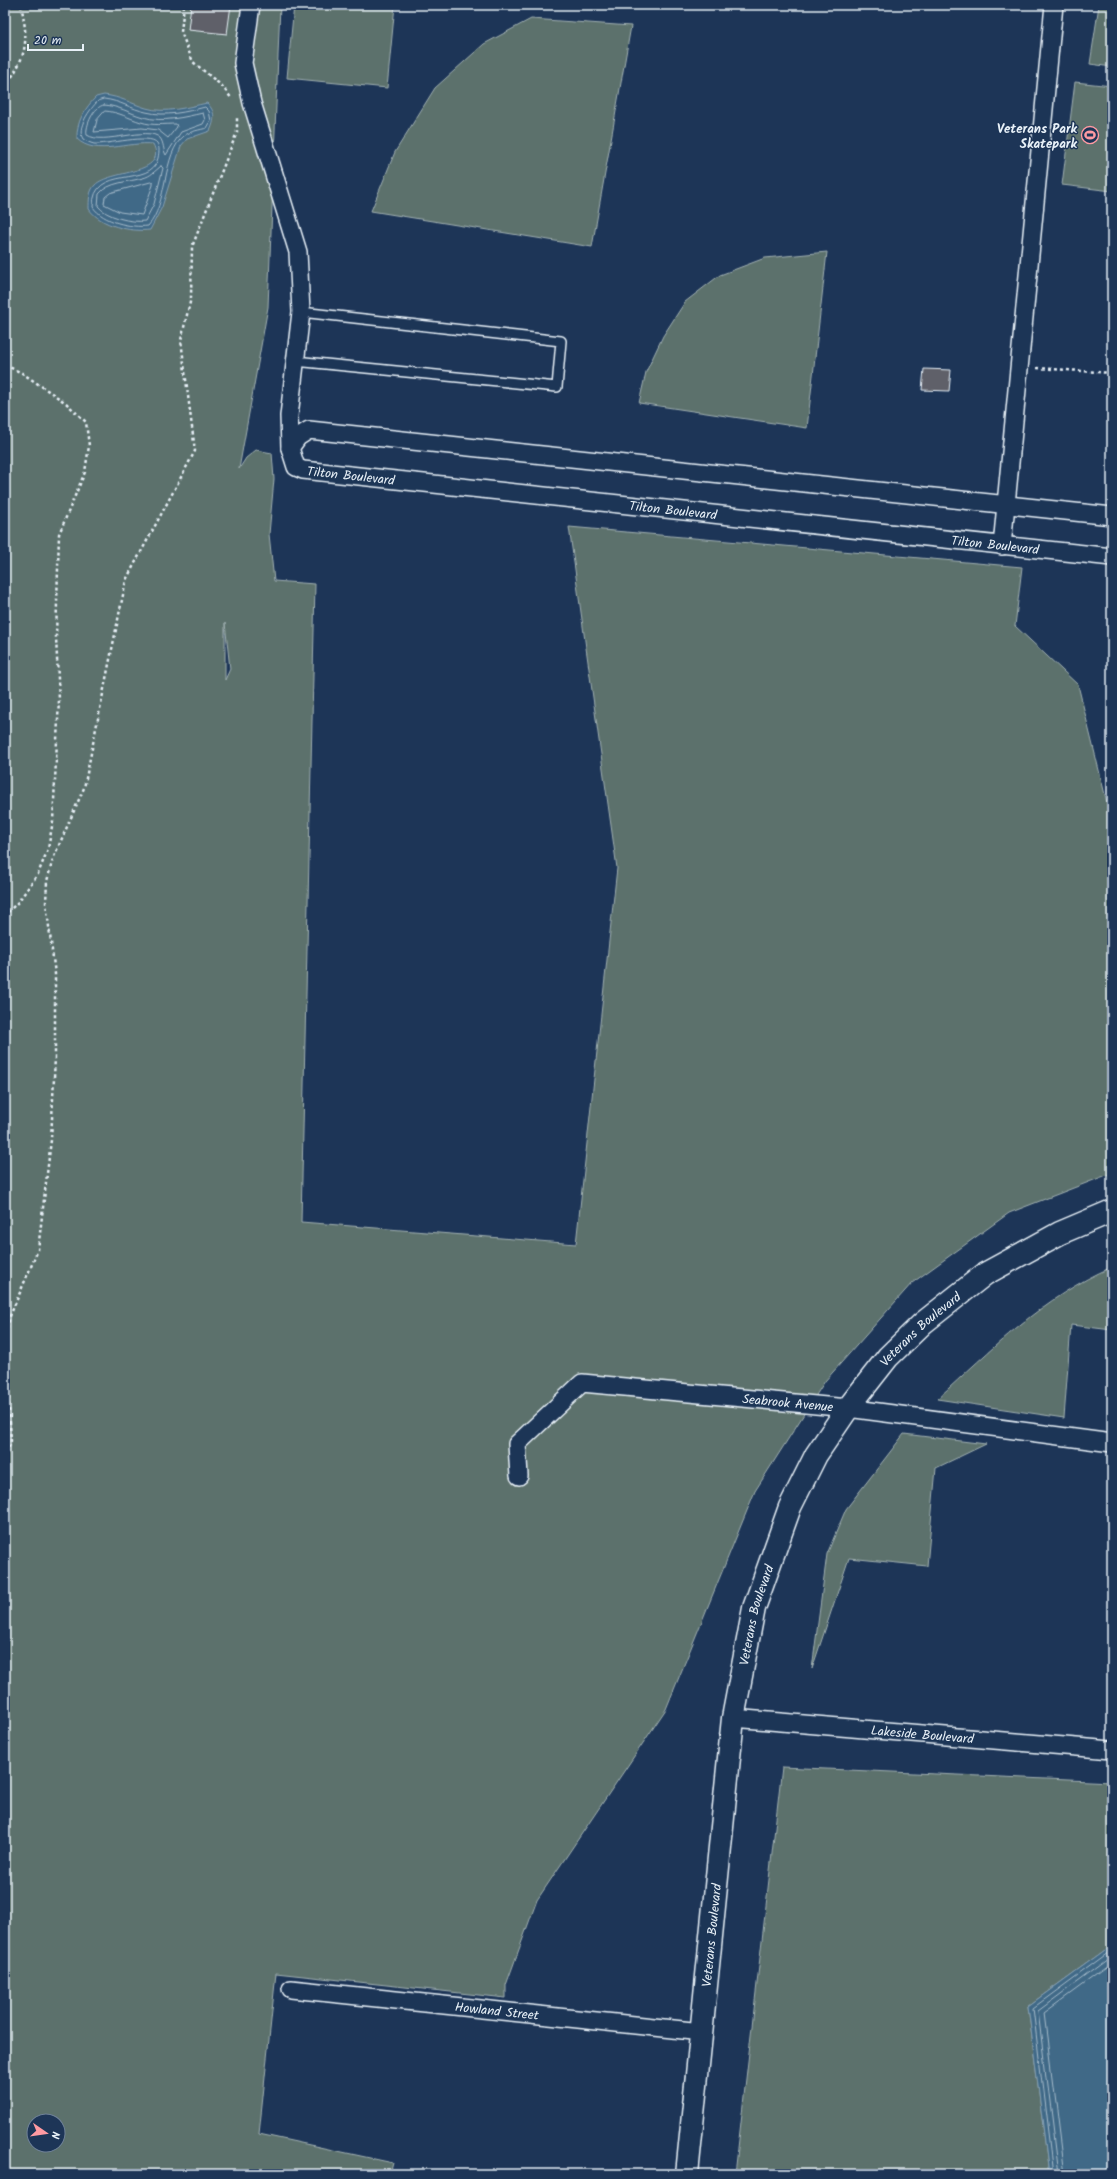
<svg xmlns="http://www.w3.org/2000/svg" width="1117" height="2179" font-family="Kalam,sans-serif">
  <style>
    .green { fill: #5c716c; stroke: #a2b1b2; fill-rule: evenodd }
    .water { fill: #406987; stroke: #839fb4 }
    .lines { fill: none; stroke-linecap: round; stroke-linejoin: round }
    .shore { stroke: #a5bbcb; stroke-width: 1 }
    .building { fill: #5f6169; stroke: #e8f1f8 }
    .service-casing { stroke: #e8f1f8; stroke-width: 12 }
    .minor-casing { stroke: #e8f1f8; stroke-width: 20 }
    .secondary-casing { stroke: #e8f1f8; stroke-width: 25 }
    .path { stroke: #e8f1f8; stroke-width: 2.5; stroke-dasharray: 3 3; stroke-linecap: butt }
    .service { stroke: #1d3557; stroke-width: 9 }
    .minor { stroke: #1d3557; stroke-width: 17 }
    .secondary { stroke: #1d3557; stroke-width: 22 }
    .labels { text-anchor: middle; stroke-width: 3; stroke-linejoin: round; paint-order: stroke }
    .poi-label { font-size: 13px; font-weight: bold; fill: #e8f1f8; stroke: #1d3557; text-anchor: end }
    .street-label { font-size: 13px; fill: #e8f1f8; stroke: #1d3557 }
  </style>
  <rect width="100%" height="100%" fill="#1d3557"/>
  <filter id="ink" filterUnits="userSpaceOnUse"><feTurbulence type="fractalNoise" baseFrequency=".025" numOctaves="2"/><feDisplacementMap in="SourceGraphic" scale="8" xChannelSelector="R" yChannelSelector="G"/><feConvolveMatrix kernelMatrix="1 2 1 2 8 2 1 2 1" color-interpolation-filters="sRGB"/></filter>
  <g filter="url(#ink)">
    <!-- green -->
    <path class="green" d="M5,5H280L268,307L239,469L246,458L256,450L272,453L274,479L269,534L274,581L315,584L301,1222L576,1244L617,868L569,527L1022,567L1015,626L1078,685L1110,815L1112,817V1173L1009,1213L912,1283L825,1381L755,1491L666,1709L537,1900L506,1985V1998L276,1973L259,2134L393,2163L390,2174H5ZM225,623L230,669L225,680ZM34,2121H58V2145H34Z
      M294,5H395L387,88L287,78Z
      M1099,5H1112V67L1090,64Z
      M531,19L631,26L592,247L371,211L395,152L435,88L484,44Z
      M1075,82L1112,86V191L1062,185Z
      M827,252L807,428L639,403L646,372L663,336L685,302L720,275L765,258Z
      M1112,1267V1330L1071,1325L1064,1418L937,1399C991,1350 1044,1296 1112,1267Z
      M904,1434L986,1444L936,1468L927,1566L849,1558L812,1669L827,1554L846,1509Z
      M782,1767L1112,1782V1945L1028,2006L1049,2174H735Z"/>
    <!-- water -->
    <path class="water" d="M104,95C121,97 130,103 146,108C165,114 188,107 207,103C216,112 215,120 210,131L187,139L181,146L162,207L150,230C130,232 101,226 89,209C89,200 89,191 95,185C109,170 169,175 153,144C129,141 96,157 77,139C76,122 85,108 96,97Z
      M1112,1945V2174H1049L1028,2006Z"/>
    <g class="lines">
      <!-- shore -->
      <path class="shore" d="M104,99C121,101 131,109 146,112C166,117 186,112 205,107L209,111L211,121L207,128C200,130 190,131 184,136C162,153 168,205 148,226C131,228 103,222 93,207C92,163 152,189 158,158C159,152 160,148 157,143C150,133 106,145 94,144C90,143 86,141 83,139C76,128 90,109 98,101Z
        M104,105C119,106 129,113 143,117C163,123 184,117 203,113L205,120L203,124L181,132L166,155C163,150 164,143 160,138C147,125 104,146 87,135C85,126 94,106 104,105Z
        M105,111C119,112 128,118 141,122C153,126 164,124 176,124L177,127L168,138L158,130L142,128L94,132L97,120Z
        M161,166L163,168L154,204L145,221C132,223 106,217 98,206L99,194C108,182 129,182 143,178C151,176 155,171 161,166Z
        M151,182H153V185L142,215L120,212L104,204L105,197L110,193Z
        M1053,2174L1033,2008L1112,1950
        M1058,2174L1038,2011L1112,1956
        M1064,2174L1044,2013L1112,1963"/>
    </g>
    <!-- building -->
    <path class="building" d="M191,5H231L227,34L188,30Z
      M924,369L951,370L949,391L922,390Z"/>
    <g class="lines">
      <!-- service casing -->
      <g class="service-casing">
        <path id="service" d="M295,361L557,387L561,341L301,312"/>
      </g>
      <!-- minor casing -->
      <g class="minor-casing">
        <g id="minor">
          <path id="s1" d="M251,5L243,63L252,103L298,252L301,312L289,416L290,448L296,467L303,470L1112,557"/>
          <path d="M290,448L298,437L309,430L1112,516"/>
          <path d="M1002,546L1054,5"/>
          <path id="s2" d="M519,1476L517,1444L582,1383L848,1408L1112,1443"/>
          <path id="s3" d="M733,1718L1112,1750"/>
          <path id="s4" d="M291,1989L702,2032"/>
        </g>
      </g>
      <!-- secondary casing -->
      <g class="secondary-casing">
        <g id="secondary">
          <path id="s5" d="M687,2174L733,1718L754,1608L790,1507L816,1455L848,1408L888,1357L923,1323L985,1274L1060,1233L1112,1211"/>
        </g>
      </g>
      <!-- path -->
      <path class="path" d="M184,5L181,32L193,62L222,86L232,99
        M5,87C27,56 29,42 21,5
        M5,365L22,373L66,403L86,422L89,446L85,472L59,534L56,637L59,700L53,821L48,849L38,874L18,902L5,915
        M1037,368L1112,373
        M5,1459L11,1441L5,1340L10,1316L38,1250L51,1140L55,1057V974L46,903L47,881L53,859L84,788L126,580L195,451L181,340L191,298L192,247L237,132V117"/>
      <!-- service -->
      <use href="#service" class="service"/>
      <!-- minor -->
      <use href="#minor" class="minor"/>
      <!-- secondary -->
      <use href="#secondary" class="secondary"/>
    </g>
  </g>
  <!-- icons -->
  <defs>
    <g id="stadium-ring" transform="scale(0.9)"><circle r="9.5" fill="#1d3557" stroke="#ff9aa2" stroke-width="1.5"/><path d="M0-5a6.5 5 0 1 0 0 10a6.5 5 0 1 0 0-10ZM-3.5-1.8h7v3.6h-7Z" fill="#ff9aa2"/></g>
  </defs>
  <g fill-rule="evenodd">
    <use href="#stadium-ring" x="1090" y="135"/>
  </g>
  <g class="labels">
    <!-- poi labels -->
    <g class="poi-label">
      <text x="1077" y="133">Veterans Park<tspan x="1077" dy="15">Skatepark</tspan></text>
    </g>
    <!-- street labels -->
    <g class="street-label">
      <text dy="5" stroke="none"><textPath href="#s1" startOffset="528">Tilton Boulevard</textPath></text>
      <text dy="5" stroke="none"><textPath href="#s1" startOffset="852">Tilton Boulevard</textPath></text>
      <text dy="5" stroke="none"><textPath href="#s1" startOffset="1176">Tilton Boulevard</textPath></text>
      <text dy="5" stroke="none"><textPath href="#s5" startOffset="900">Veterans Boulevard</textPath></text>
      <text dy="5" stroke="none"><textPath href="#s2" startOffset="328">Seabrook Avenue</textPath></text>
      <text dy="5" stroke="none"><textPath href="#s5" startOffset="564">Veterans Boulevard</textPath></text>
      <text dy="5" stroke="none"><textPath href="#s3" startOffset="190">Lakeside Boulevard</textPath></text>
      <text dy="5" stroke="none"><textPath href="#s5" startOffset="240">Veterans Boulevard</textPath></text>
      <text dy="5" stroke="none"><textPath href="#s4" startOffset="207">Howland Street</textPath></text>
    </g>
  </g>
  <!-- margin -->
  <rect width="1117" height="2179" fill="none" stroke="#1d3557" stroke-width="20"/>
  <rect x="10" y="10" width="1097" height="2159" fill="none" stroke="#e8f1f8" stroke-width="1.5" filter="url(#ink)"/>
  <!-- north arrow -->
  <g transform="translate(46 2133) rotate(103)"><circle r="19" fill="#1d3557" stroke="#6e8097"/>
  <path d="M0-3L7 15L0 10L-7 15Z" fill="#ff9aa2"/>
  <text y="-6" font-size="11" font-weight="bold" text-anchor="middle" fill="#e8f1f8">N</text>
  </g>
  <!-- scale -->
  <path d="M28 44v6h55v-6" fill="none" stroke="#e8f1f8" stroke-width="2"/>
  <text x="34" y="44" font-size="12" fill="#e8f1f8" stroke="#1d3557" stroke-width="3" paint-order="stroke">20 m</text>
</svg>
